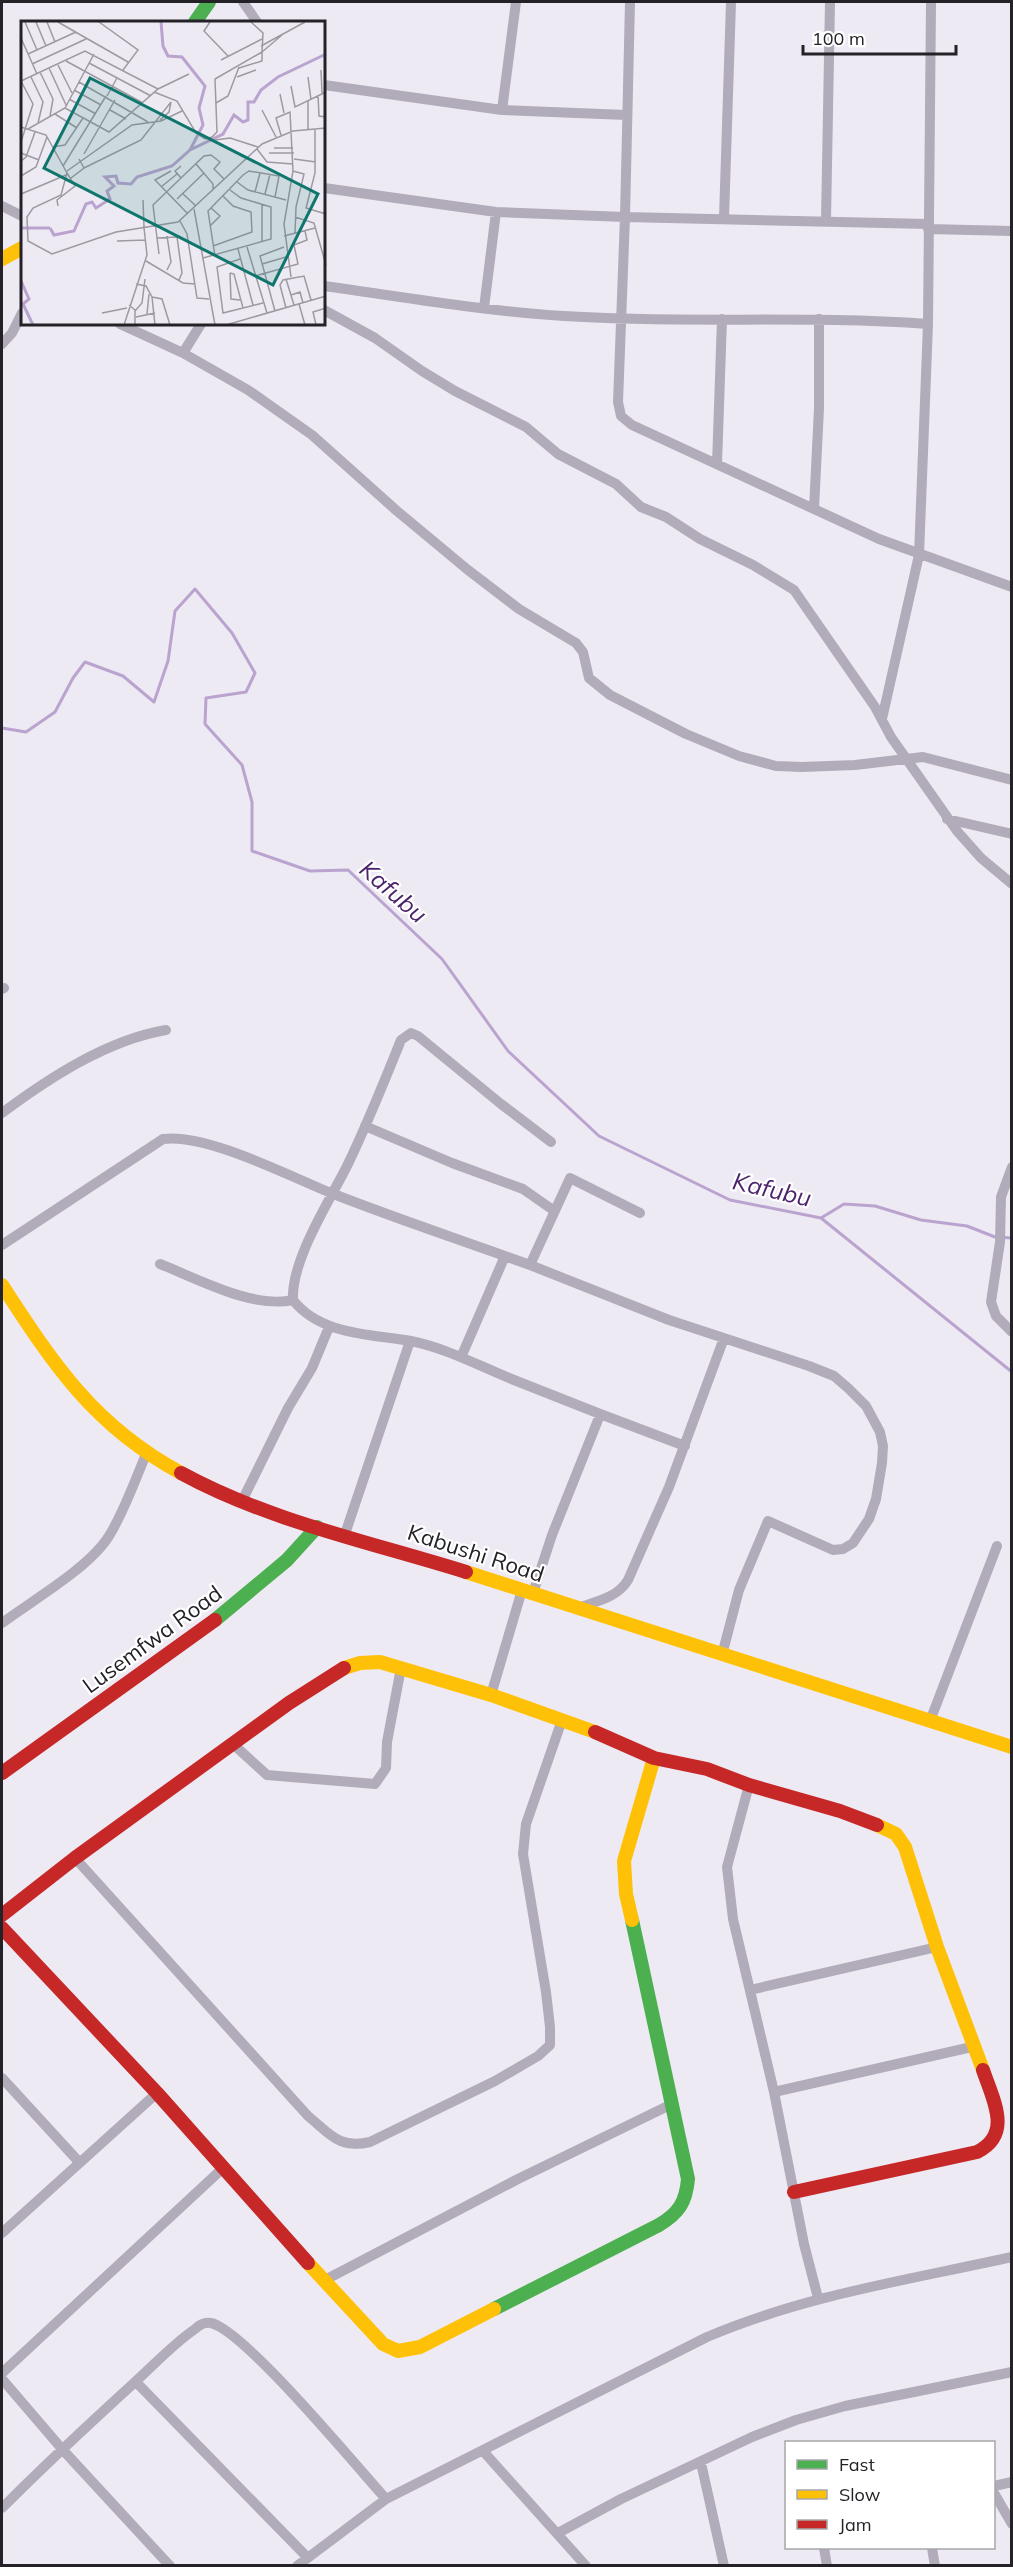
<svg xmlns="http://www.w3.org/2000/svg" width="1013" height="2567" font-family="Mulish,sans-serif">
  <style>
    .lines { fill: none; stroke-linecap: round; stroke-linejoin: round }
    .stream { stroke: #baa3cf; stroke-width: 3 }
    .street { stroke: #b2abb9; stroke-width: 10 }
    .fast { stroke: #4caf50; stroke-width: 14 }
    .slow { stroke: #ffc107; stroke-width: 14 }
    .jam { stroke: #c62828; stroke-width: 14 }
    .labels { text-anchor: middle; stroke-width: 4.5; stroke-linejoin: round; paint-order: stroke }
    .street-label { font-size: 22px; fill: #242127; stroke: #fff }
    .water-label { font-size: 24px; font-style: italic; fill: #4c246b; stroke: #fff }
    .inset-river { fill: none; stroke: #baa3cf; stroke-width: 3 }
    .inset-road { fill: none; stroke: #9d9aa1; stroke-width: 1.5 }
    .view { fill: #0f766e; fill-opacity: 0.15; stroke: #0f766e; stroke-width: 3 }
    .inset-edge { fill: none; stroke: #242127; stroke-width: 3 }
  </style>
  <rect width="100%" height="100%" fill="#eeeaf3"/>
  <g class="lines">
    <!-- stream -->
    <path class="stream" d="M2,728L26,732L55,712L73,678L85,662L123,676L154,702L168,661L175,611L195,589L232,633L255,673L246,692L206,698L205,724L242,765L252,802V851L310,871L348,870L442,959L508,1051L599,1136L730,1200L821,1218L1012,1372
      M821,1218L844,1204L875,1206L921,1220L967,1226L995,1237L1012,1238"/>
    <!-- street -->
    <path class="street" d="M243,2L257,22
      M630,2L625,217L618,402L621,416L632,425L879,539L1012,587
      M324,85L502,110L626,115
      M502,110L516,2
      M324,188L496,212L625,217L928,224
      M2,206L22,216
      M724,218L731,2
      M826,220L830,2
      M928,229L1012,231
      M324,286C404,297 483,311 564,316C685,324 807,315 928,324
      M484,308L496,212
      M324,310L375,338L422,371L455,391L526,427L558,454L616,484L641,507L666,517L700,539L753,565L794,590L875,707L891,737L957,831L981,858L1012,884
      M120,324L183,353L201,324
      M2,344L12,333L22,313
      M183,353L248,390L312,435L397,511L468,570L519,609L576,643L583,652L589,678L610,695L686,734L739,756L776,766L802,767L855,765L923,757L1012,780
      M717,464L722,319
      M814,509L819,408V319
      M882,719L919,555L928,324L931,2
      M947,819L1012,834
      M2,989L4,988
      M2,1113C49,1078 107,1040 166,1030
      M365,1126L452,1163L523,1189L553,1210
      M551,1142L501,1104L418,1036L411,1033L401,1040C384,1082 367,1125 347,1166C329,1202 291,1260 293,1300C320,1335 371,1334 411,1341C449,1349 479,1366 514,1380C571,1403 628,1425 685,1446
      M1012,1167L1001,1197L1000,1242L991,1302L996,1316L1012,1332
      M2,1245L163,1139C206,1133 289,1176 331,1193C397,1219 464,1241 530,1265L570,1178L640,1213
      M160,1264C198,1279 253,1309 293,1300
      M530,1265L669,1320L809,1366L834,1376L848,1388L866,1406L880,1432L883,1446L882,1463L876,1499L869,1519L853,1543L843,1549L833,1550L768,1521L739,1590L722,1655
      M462,1355L505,1256
      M242,1501L288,1408L312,1368L329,1327
      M345,1534L410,1341
      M533,1593L552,1535L600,1415
      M578,1608C597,1601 617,1598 628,1580L669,1487L724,1338
      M2,1623C33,1600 89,1568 109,1536C125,1510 135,1480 147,1452
      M491,1695L522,1590
      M930,1721L997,1546
      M233,1744L267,1775L375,1784L386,1768L387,1742L401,1668
      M749,1785L727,1867L733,1919L774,2092L804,2244L818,2298
      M75,1858L308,2116C331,2135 339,2149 370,2142L495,2081L538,2056L550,2045V2027L546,1992L523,1854L526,1824L562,1720
      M750,1990L937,1947
      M2,2078L79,2162
      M774,2092L976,2046
      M2,2233L157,2093
      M325,2280L518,2179L672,2104
      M2,2373L222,2169
      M2,2379L62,2449L170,2566
      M136,2382L307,2557
      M483,2451L586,2566
      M701,2463L724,2566
      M994,2486L1012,2482
      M994,2493L1012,2524
      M2,2508C45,2465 89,2424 134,2383C154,2365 172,2345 195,2329C199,2325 205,2322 211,2323C244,2330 357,2467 386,2499
      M558,2533L621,2499L752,2437L796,2420L845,2406L1012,2372
      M824,2548L827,2566
      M932,2548L935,2566
      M297,2566L386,2499L707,2337C806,2295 908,2280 1012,2257"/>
    <!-- fast -->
    <path class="fast" d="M195,22L209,2
      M215,1620L287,1560L317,1527
      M494,2309L659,2225C679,2213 686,2202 688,2179L632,1920"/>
    <!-- slow -->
    <path class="slow" d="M2,259L22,248
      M2,1285C54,1365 94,1426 181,1473
      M466,1572L1012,1747
      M344,1668L360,1663L380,1662L491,1695L595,1732
      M877,1825L896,1834L905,1847L937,1947L983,2070
      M632,1920L626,1894L624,1861L654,1758
      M308,2263L383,2344L398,2351L420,2347L494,2309"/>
    <!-- jam -->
    <path class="jam" d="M181,1473C269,1521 370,1542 466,1572
      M595,1732L654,1758L707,1769L749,1785L840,1811L877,1825
      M2,1773L215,1620
      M2,1915L75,1858L289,1703L344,1668
      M2,1928L157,2093L308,2263
      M794,2192L977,2152C1013,2134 993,2100 983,2070"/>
  </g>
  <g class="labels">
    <!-- street labels -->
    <g class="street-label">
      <text transform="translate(476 1553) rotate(18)" y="8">Kabushi Road</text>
      <text transform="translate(152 1639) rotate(-36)" y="8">Lusemfwa Road</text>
    </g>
    <!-- water labels -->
    <g class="water-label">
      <text transform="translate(393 892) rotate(41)" y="8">Kafubu</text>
      <text transform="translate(772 1190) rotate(13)" y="8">Kafubu</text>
    </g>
  </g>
  <!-- overview -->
  <g transform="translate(21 21)">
    <rect width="304" height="304" fill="#eeeaf3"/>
    <path class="inset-river" d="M140,1L142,25L147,35L161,36L184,65L178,87L182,104L169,129M0,207H29M29,207L33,214L53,210L65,183L71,181L75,187L89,178L86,170L93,165L84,156L95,155L97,162L110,163L116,156L151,145L169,129L202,113L213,94L222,101L227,99V81H233L240,69L257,56L305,33M0,260L8,278L2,283L12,304"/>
    <path class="inset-road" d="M4,1L16,29M15,1L25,25M26,1L34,21M37,1L107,41M78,1L117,29L102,49M189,1L183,10L207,35M0,17L16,53M240,25L284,1M7,33L55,11M200,39L241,18M45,40L122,82M68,42L130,75M11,43L65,18M37,44L51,72M28,47L45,84M218,47L241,40V31L261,14M300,49L301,72M19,51L32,78L29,95M10,56L22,81L17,102M216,56L235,49M287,56L290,79M0,60L64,30L137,68M58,61L127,101M270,65L274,86L305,71M53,69L80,84M133,71L156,80L175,112L184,118L191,116L196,111L194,58L241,31L242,12L230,1M259,73L263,92M297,74L298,95L305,96M86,75L96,57M48,78L75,93M287,80V108M195,82L207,75L218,46M44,87L88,111L137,68L168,53M89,89L105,98M241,89L255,116M34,93L56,107M139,99L148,91L150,81M0,106L25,114L46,152L40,174L12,187L6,196L7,220L31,233L95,211L157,201L241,123L272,110L305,107M7,108L44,87L73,33M294,108V152L285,187L305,193M260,114L255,97L269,91L272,150L263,203L270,256M194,119L209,117L237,126M0,121L12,83L0,60M31,126L44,124L62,97M253,127H272M236,128L246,141L272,143M0,132L18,139M248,132H273M63,133L94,79M273,138L295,141M0,140L5,136L14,111M175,143L192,163V169M42,145L85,75M63,147L120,119L150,81M46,150L111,104L140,100L161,90M150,150L134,159L167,193M272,150L283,153L275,186L274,212M0,155L15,146L26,116M50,157L63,147L58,138M160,157L183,135L190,134L199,141L193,148L203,158M216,161L227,169L265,179M140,166L156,153M234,171L239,152M161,172L175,185M0,173L45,154M244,173L249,153M156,178L183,152M122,179L123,206M37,185L36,179L54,165L46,152M173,188L194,304M274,196L293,202L305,244M159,200L166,213L176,277L188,278M189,205L199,195L190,187M263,215L294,207M136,217L156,216L161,252L158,259M96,220L125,219M241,222V183M192,225L231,211L230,191L212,185L202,175M226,226L246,292M217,228L232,284M138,233L132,184L160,157L154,150L160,145M194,235L187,190L222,154L228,150L258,155L254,176M182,237L250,218V186L220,177L209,169M219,238L196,246L202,292L242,282M125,240L162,262L174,263M241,243L265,236M146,249L150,241L146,215M209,252L213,253L222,287M209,252L210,278L219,279M234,255L277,243L273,224L286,219L284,210M265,258L273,284M115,263L125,265L131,276L134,304M270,274L279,271L282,282M131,276L141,278L149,304M278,283L284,304M108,284L114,289V304M265,287L259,264L262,259L283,255L290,279M114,290L121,282L124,258M254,290L239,235L263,226M81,292L106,287M126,293L128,273M115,296L134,292M103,304L126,234L123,207M205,304L305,275M295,304L292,291L305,287"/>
    <path class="view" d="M69,57L297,173L252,264L23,147Z"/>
    <rect width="304" height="304" class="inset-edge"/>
  </g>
  <!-- border -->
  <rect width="1013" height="2567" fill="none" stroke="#242127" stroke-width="6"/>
  <!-- legend -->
  <rect x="785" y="2441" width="210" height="108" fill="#ffffff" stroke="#a7a6a9" stroke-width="1.5"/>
  <rect x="797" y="2460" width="30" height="9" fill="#4caf50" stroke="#a7a6a9" stroke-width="1.5"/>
  <text x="839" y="2471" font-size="18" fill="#242127">Fast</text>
  <rect x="797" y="2490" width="30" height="9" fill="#ffc107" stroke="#a7a6a9" stroke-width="1.5"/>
  <text x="839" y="2501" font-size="18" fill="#242127">Slow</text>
  <rect x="797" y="2520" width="30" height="9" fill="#c62828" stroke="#a7a6a9" stroke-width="1.5"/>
  <text x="839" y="2531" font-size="18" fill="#242127">Jam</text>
  <!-- scale -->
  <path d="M803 45v9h153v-9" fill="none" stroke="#242127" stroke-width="3"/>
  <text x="812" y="45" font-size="18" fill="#242127" stroke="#ffffff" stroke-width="4.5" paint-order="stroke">100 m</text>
</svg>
